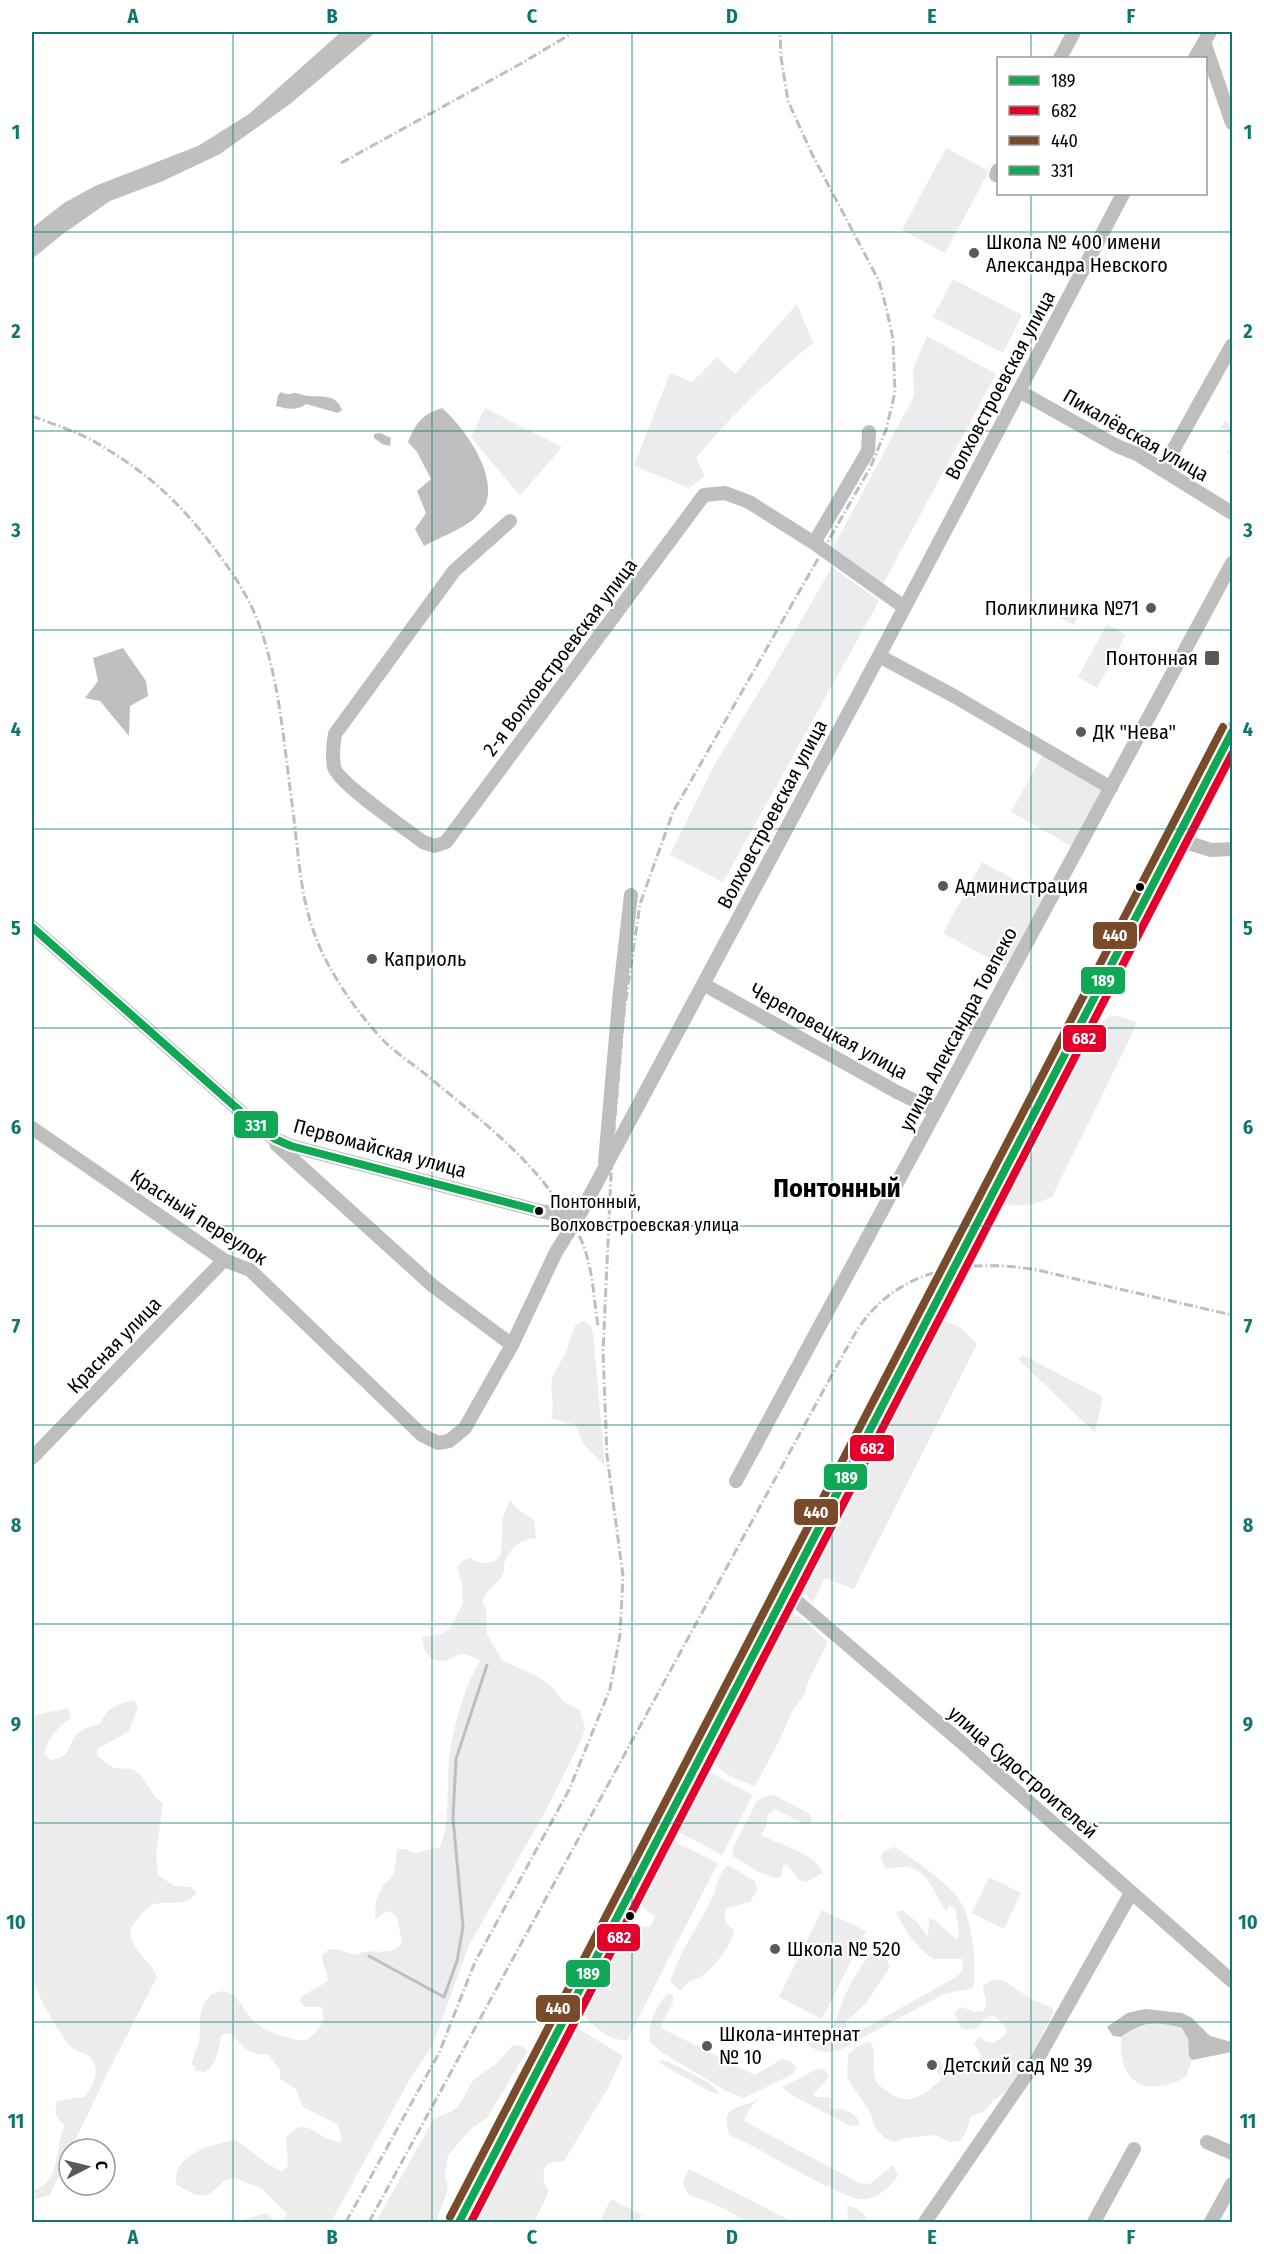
<svg xmlns="http://www.w3.org/2000/svg" width="1264" height="2254" font-family="'Fira Sans Condensed',sans-serif">
  <style>
    .green { fill: #ececec }
    .water { fill: #bfbfbf }
    .lines { fill: none; stroke-linecap: round; stroke-linejoin: round }
    .stream { stroke: #bfbfbf; stroke-width: 3 }
    .major-casing { stroke: #dbdbdb; stroke-width: 21 }
    .minor { stroke: #bebebe; stroke-width: 14 }
    .major { stroke: #bebebe; stroke-width: 18 }
    .rail { stroke: #bebebe; stroke-width: 3; stroke-dasharray: 9 3 1.5 3; stroke-linecap: butt }
    .bus-1-casing { stroke: #fff; stroke-width: 12 }
    .bus-2-casing { stroke: #fff; stroke-width: 12 }
    .bus-3-casing { stroke: #fff; stroke-width: 12 }
    .bus-4-casing { stroke: #fff; stroke-width: 12 }
    .bus-1 { stroke: #10a855; stroke-width: 8 }
    .bus-2 { stroke: #e4002b; stroke-width: 8 }
    .bus-3 { stroke: #7a4b2a; stroke-width: 8 }
    .bus-4 { stroke: #10a855; stroke-width: 8 }
    .grid { fill: none; stroke: #0f766e; stroke-width: 1.5; stroke-opacity: 0.55 }
    .poi-dot { fill: #595959; stroke: #fff; stroke-width: 2 }
    .bus-dot { fill: #000; stroke: #fff; stroke-width: 2 }
    .labels { text-anchor: middle; stroke-width: 4.5; stroke-linejoin: round; paint-order: stroke }
    .bus-label { font-size: 18px; fill: #000; stroke: #fff; text-anchor: start }
    .poi-label { font-size: 20px; fill: #000; stroke: #fff; text-anchor: start }
    .street-label { font-size: 20px; fill: #000; stroke: #fff }
    .district-label { font-size: 26px; font-weight: bold; fill: #000; stroke: #fff }
    .line-badge { stroke: #fff; stroke-width: 2 }
    .badge-label { font-size: 16px; text-anchor: middle; font-weight: bold; fill: #fff }
    .neatline { fill: none; stroke: #0f766e; stroke-width: 2 }
    .grid-label { font-size: 20px; text-anchor: middle; font-weight: bold; fill: #0f766e }
  </style>
  <rect width="100%" height="100%" fill="#fff"/>
  <!-- green -->
  <path class="green" d="M946,148L989,171L945,253L902,230Z
    M953,279L1022,315L1003,353L933,317Z
    M797,304L813,343C770,378 732,415 696,458L705,476L689,488L634,466L670,373L692,382L717,357L735,374Z
    M927,336L996,374L882,586L833,548L914,396L913,369Z
    M485,408L562,447L520,496L471,437Z
    M1225,421L1232,425V456L1227,453L1231,445L1228,431L1221,428Z
    M832,567L879,601L723,882L670,855L714,765L773,669Z
    M1066,604L1081,612L1074,625L1058,617Z
    M1107,624L1126,635L1097,688L1078,677Z
    M1042,756L1104,790L1073,847L1011,812Z
    M982,862L1044,896L1005,967L943,933Z
    M1118,1016L1136,1022L1133,1032L1052,1197C1035,1204 1018,1210 1002,1202L1096,1028L1108,1017Z
    M583,1321L591,1325L593,1334L605,1466L584,1445L576,1425L551,1418L553,1408L551,1387L552,1378L566,1352L575,1326Z
    M945,1321L960,1327L977,1344L854,1589L825,1578L812,1603L802,1589L806,1576L933,1332Z
    M1023,1355L1103,1397L1095,1433L1018,1359Z
    M510,1500L516,1508L534,1520L536,1538C521,1538 508,1550 504,1564C503,1570 505,1569 503,1574C499,1583 488,1588 482,1601L486,1609L487,1635L503,1661L537,1676L553,1688L564,1702L580,1710L585,1728L582,1738L545,1812L469,1945L432,2047L411,2077L331,2222H236L266,2213L273,2219L282,2222L287,2214L261,2188L234,2178L225,2180L211,2193L203,2196L194,2194L177,2185C169,2156 214,2143 236,2140L266,2163L282,2172L288,2166L286,2138C306,2111 318,2142 341,2142V2133L337,2124L303,2107L296,2089L280,2079V2070L269,2055C243,2053 248,2049 231,2034H222C217,2049 220,2062 205,2072L196,2071L192,2063C193,2055 198,2049 199,2041C201,2030 198,2020 202,2009C204,2003 208,1997 213,1994C235,1982 242,2011 255,2022C266,2032 292,2041 307,2040C318,2031 327,2023 322,2007H305L299,2000C307,1990 319,1989 328,1980C327,1970 322,1965 322,1955L329,1949H338L355,1955C371,1946 389,1959 402,1943L397,1917L390,1911L382,1914L375,1920L376,1900L384,1884L391,1878L395,1870L397,1849H406L414,1853L440,1847C451,1820 446,1787 449,1759C453,1729 464,1686 480,1661C475,1658 468,1654 461,1654C455,1655 449,1661 442,1661C428,1661 422,1649 423,1637L441,1634L449,1629L463,1604L462,1584L457,1567L463,1560L471,1558C480,1564 486,1564 496,1561L501,1554L503,1517Z
    M793,1615L800,1617L828,1642L808,1682L804,1695L792,1712L776,1747L755,1786C741,1781 718,1774 713,1758L785,1619Z
    M134,1700L138,1708L128,1732L97,1749L98,1757L114,1768L132,1769L141,1775L156,1798L163,1803L156,1854L158,1875L174,1886L191,1887L197,1893C181,1910 164,1897 148,1907C144,1910 140,1917 136,1921C131,1926 129,1931 131,1938C136,1953 152,1963 157,1977L108,2072L71,2149H69V2153L50,2195L32,2200L34,2190C61,2183 54,2147 65,2125C55,2118 54,2112 57,2101L84,2097C92,2088 99,2075 94,2063C90,2051 76,2054 69,2045C59,2031 49,2016 42,2001C38,1994 36,1987 32,1980V1716L68,1708L71,1718C57,1727 48,1738 44,1754L51,1760C75,1757 66,1741 81,1731C86,1727 94,1726 100,1724C106,1708 118,1704 134,1700Z
    M713,1774L753,1795L722,1855L677,1831L678,1823L705,1775Z
    M774,1795L810,1814L812,1820L809,1824H804L775,1809L768,1814L766,1827L761,1835C779,1845 816,1853 823,1873L806,1882L799,1880L787,1865H783L781,1877L776,1878L759,1872L734,1857L732,1850L757,1801L763,1797Z
    M675,1842L718,1863L627,2040C611,2042 592,2026 584,2014C596,1982 607,1949 632,1925L650,1927L655,1917L640,1905L667,1847Z
    M895,1847C913,1859 949,1883 960,1901C973,1922 977,1964 973,1988L944,1994L840,2050C826,2053 820,2053 808,2045V2036L815,2031L829,2030C837,2020 837,2016 841,2005C849,1985 859,1967 873,1951L884,1954L890,1967L867,2002L846,2022V2029L858,2032L956,1977L962,1972L963,1959H933C916,1947 904,1930 896,1912L902,1910L918,1923L928,1937L929,1918L936,1921L957,1940L959,1931L955,1908L949,1905L946,1910C935,1897 930,1872 909,1867C902,1866 893,1869 885,1869L881,1856L884,1851Z
    M728,1865L755,1881L757,1890L750,1902L726,1908C723,1918 725,1924 734,1930C734,1943 711,1971 700,1977C688,1983 690,1979 681,1991L670,1982C679,1952 699,1926 712,1898C718,1886 717,1874 728,1865Z
    M989,1877L1021,1893L1004,1929L972,1913Z
    M822,1910L866,1931L822,2019L779,1997Z
    M993,1980H1003L1033,2000L1052,2008L1054,2012L1014,2087L994,2100L985,2111L971,2116L967,2130L960,2141L950,2142L936,2135L905,2138L896,2142L885,2138L876,2129L870,2112L847,2078L848,2055L857,2047L870,2041C879,2056 870,2064 875,2078C877,2085 881,2087 887,2091C908,2108 922,2096 940,2081L941,2077L932,2065V2059L937,2058L948,2073H960L982,2057L974,2044L979,2037L985,2041L993,2043L1004,2036L1007,2030L1000,2021L993,2015L983,2020L979,2028L968,2030L961,2028L954,2013L961,2007L975,2012L983,2011C991,2000 982,1995 983,1985Z
    M668,1993L673,1995C675,2007 663,2016 661,2028L755,2075L782,2059L790,2061L797,2068L793,2074L744,2098L724,2090L658,2050C658,2049 652,2043 651,2043C645,2029 658,2002 668,1993Z
    M1159,2022L1182,2028L1188,2039L1189,2056L1192,2060L1186,2077C1147,2098 1118,2084 1121,2037L1133,2027Z
    M573,2029H579L623,2056L608,2088L564,2161L548,2163C541,2173 542,2181 549,2191L534,2222H469Z
    M516,2045L525,2048L527,2052L487,2118L472,2128L448,2155L445,2176L448,2189L436,2222H376L434,2118L453,2111L459,2105L474,2079L496,2064L512,2046Z
    M661,2059C674,2065 714,2082 720,2094L711,2092L664,2066L660,2062Z
    M823,2068L829,2075L825,2082L813,2094L818,2097H828L832,2100L829,2108C843,2109 856,2110 860,2125L850,2126L842,2122L792,2095L782,2087L815,2070Z
    M759,2098L750,2108L744,2121L859,2183L870,2184L893,2165L898,2175C893,2185 879,2197 866,2199C843,2203 758,2145 729,2135C720,2103 738,2111 759,2098Z
    M689,2169L699,2174L793,2222H747L723,2208L690,2195L685,2189L683,2181Z
    M611,2199L642,2215L638,2222H608L601,2219Z
    M847,2206C854,2205 862,2212 866,2217L864,2222H848Z"/>
  <!-- water -->
  <path class="water" d="M341,32H376L290,104L220,154L163,181L110,201L63,234L32,259V228L64,203L95,186L198,146L249,114Z
    M281,392C287,395 288,394 295,393C299,393 304,396 309,396C323,397 336,394 342,410L338,413L306,404C297,411 287,409 276,406L278,395Z
    M442,408C464,427 502,479 483,509C471,527 442,536 424,546L415,529L426,513L417,491L431,479L417,452L408,442C416,423 422,414 442,408Z
    M380,433L391,438L390,446L382,444L374,438V434Z
    M123,648L146,681L148,696L130,706L129,736L100,701L85,698L98,681L93,658Z
    M1145,2009L1182,2013L1192,2018L1210,2036L1232,2042V2052L1192,2060L1189,2056L1188,2039L1182,2028C1157,2021 1142,2021 1121,2037L1113,2036L1107,2027L1127,2013Z"/>
  <g class="lines">
    <!-- stream -->
    <path class="stream" d="M369,1956L444,1997L457,1961L463,1927L453,1818L456,1759L487,1665"/>
    <!-- major casing -->
    <g class="major-casing">
      <path id="major" d="M459,2222L1232,732"/>
    </g>
    <!-- minor -->
    <path class="minor" d="M1204,42L1232,123
      M1060,58L1074,32
      M1195,58L1210,32
      M996,175L998,170
      M1019,391L1117,446L1137,454L1232,513
      M1162,470L1232,345
      M510,521L454,571L335,734C333,745 332,756 334,767C338,783 406,829 423,842L435,846L446,842L704,495L725,493L749,502L814,543L904,607
      M814,543L868,451L869,432
      M879,656L954,696L1111,788
      M1176,839L1211,850L1232,849
      M32,927L257,1126L275,1139L291,1146L540,1211L567,1216L580,1214
      M703,984L897,1092L936,1111
      M32,1128L224,1260L250,1270L422,1435L438,1443L449,1441L465,1428L512,1345L556,1252L580,1214L879,656L1123,194
      M276,1144L433,1286L512,1345
      M605,1162L620,991L631,895
      M32,1458L224,1260
      M736,1481L1232,563
      M787,1593L961,1742L1232,1981
      M1207,2142L1232,2153
      M925,2222L1038,2058L1131,1893
      M1094,2222L1134,2149
      M1211,2222L1232,2184"/>
    <!-- major -->
    <use href="#major" class="major"/>
    <!-- rail -->
    <path class="rail" d="M341,163L522,63L574,32
      M32,416C52,424 76,431 95,442C150,474 182,504 220,556C237,579 252,603 261,630C280,685 284,746 292,803C301,870 299,918 336,978C349,1000 366,1022 384,1041C396,1053 411,1063 424,1073C474,1115 531,1156 565,1213C572,1224 580,1235 584,1247C593,1272 594,1300 598,1326
      M346,2222L439,2053L475,1962L569,1790L610,1689L620,1635L623,1576L607,1456L603,1352L612,1153L624,1013L640,904L673,812L870,468L886,430L895,392L893,339L887,311L879,281L812,154L788,101L781,57L780,32
      M369,2222L845,1351C851,1342 855,1332 862,1323C904,1266 972,1259 1037,1270L1232,1315"/>
    <!-- bus-1 casing -->
    <g class="bus-1-casing">
      <path id="bus-1" d="M459,2222L1232,732"/>
    </g>
    <!-- bus-2 casing -->
    <g class="bus-2-casing">
      <path id="bus-2" d="M471,2222L1232,754"/>
    </g>
    <!-- bus-3 casing -->
    <g class="bus-3-casing">
      <path id="bus-3" d="M450,2217L1223,727"/>
    </g>
    <!-- bus-4 casing -->
    <g class="bus-4-casing">
      <path id="bus-4" d="M32,927L257,1126L275,1139L291,1146L540,1211"/>
    </g>
    <!-- bus-1 -->
    <use href="#bus-1" class="bus-1"/>
    <!-- bus-2 -->
    <use href="#bus-2" class="bus-2"/>
    <!-- bus-3 -->
    <use href="#bus-3" class="bus-3"/>
    <!-- bus-4 -->
    <use href="#bus-4" class="bus-4"/>
  </g>
  <!-- grid -->
  <path class="grid" d="M233,32V2222M432,32V2222M632,32V2222M832,32V2222M1031,32V58M1031,194V2222M32,232H1232M32,431H1232M32,630H1232M32,829H1232M32,1028H1232M32,1226H1232M32,1425H1232M32,1624H1232M32,1823H1232M32,2022H1232"/>
  <!-- markers -->
  <g class="poi-dot">
    <circle cx="974" cy="253" r="6"/>
    <circle cx="1151" cy="608" r="6"/>
    <rect x="1204" y="650" width="16" height="16" rx="3"/>
    <circle cx="1081" cy="732" r="6"/>
    <circle cx="943" cy="886" r="6"/>
    <circle cx="372" cy="959" r="6"/>
    <circle cx="775" cy="1949" r="6"/>
    <circle cx="707" cy="2046" r="6"/>
    <circle cx="932" cy="2065" r="6"/>
  </g>
  <g class="bus-dot">
    <circle cx="1140" cy="887" r="5"/>
    <circle cx="539" cy="1211" r="5"/>
    <circle cx="630" cy="1916" r="5"/>
  </g>
  <g class="labels">
    <!-- bus labels -->
    <g class="bus-label">
      <text x="550" y="1208">Понтонный,<tspan x="550" dy="23">Волховстроевская улица</tspan></text>
    </g>
    <!-- poi labels -->
    <g class="poi-label">
      <text x="986" y="249">Школа № 400 имени<tspan x="986" dy="23">Александра Невского</tspan></text>
      <text x="1139" y="615" text-anchor="end">Поликлиника №71</text>
      <text x="1198" y="665" text-anchor="end">Понтонная</text>
      <text x="1093" y="739">ДК "Нева"</text>
      <text x="955" y="893">Администрация</text>
      <text x="384" y="966">Каприоль</text>
      <text x="787" y="1956">Школа № 520</text>
      <text x="719" y="2041">Школа-интернат<tspan x="719" dy="23">№ 10</tspan></text>
      <text x="944" y="2072">Детский сад № 39</text>
    </g>
    <!-- street labels -->
    <g class="street-label">
      <text transform="translate(1000 385) rotate(-62)" y="7">Волховстроевская улица</text>
      <text transform="translate(1136 435) rotate(30)" y="7">Пикалёвская улица</text>
      <text transform="translate(560 657) rotate(-53)" y="7">2-я Волховстроевская улица</text>
      <text transform="translate(772 814) rotate(-62)" y="7">Волховстроевская улица</text>
      <text transform="translate(958 1029) rotate(-62)" y="7">улица Александра Товпеко</text>
      <text transform="translate(829 1031) rotate(29)" y="7">Череповецкая улица</text>
      <text transform="translate(380 1148) rotate(15)" y="7">Первомайская улица</text>
      <text transform="translate(199 1217) rotate(33)" y="7">Красный переулок</text>
      <text transform="translate(114 1345) rotate(-46)" y="7">Красная улица</text>
      <text transform="translate(1023 1772) rotate(41)" y="7">улица Судостроителей</text>
    </g>
    <!-- district labels -->
    <g class="district-label">
      <text x="837" y="1197">Понтонный</text>
    </g>
  </g>
  <g class="line-badge">
    <rect x="1092" y="921" width="46" height="29" rx="6" fill="#7a4b2a"/>
    <rect x="1080" y="966" width="46" height="29" rx="6" fill="#10a855"/>
    <rect x="1062" y="1024" width="45" height="29" rx="6" fill="#e4002b"/>
    <rect x="233" y="1110" width="46" height="29" rx="6" fill="#10a855"/>
    <rect x="849" y="1434" width="46" height="28" rx="6" fill="#e4002b"/>
    <rect x="823" y="1463" width="45" height="28" rx="6" fill="#10a855"/>
    <rect x="793" y="1498" width="46" height="28" rx="6" fill="#7a4b2a"/>
    <rect x="596" y="1923" width="45" height="29" rx="6" fill="#e4002b"/>
    <rect x="565" y="1959" width="46" height="29" rx="6" fill="#10a855"/>
    <rect x="535" y="1994" width="46" height="29" rx="6" fill="#7a4b2a"/>
  </g>
  <g class="badge-label">
    <text x="1115" y="941">440</text>
    <text x="1103" y="986">189</text>
    <text x="1084" y="1044">682</text>
    <text x="256" y="1131">331</text>
    <text x="872" y="1454">682</text>
    <text x="846" y="1483">189</text>
    <text x="816" y="1518">440</text>
    <text x="619" y="1943">682</text>
    <text x="588" y="1979">189</text>
    <text x="558" y="2014">440</text>
  </g>
  <!-- border -->
  <rect width="1264" height="2254" fill="none" stroke="#ffffff" stroke-width="66"/>
  <!-- legend -->
  <rect x="997" y="57" width="210" height="138" fill="#ffffff" stroke="#999999" stroke-width="1.5"/>
  <rect x="1009" y="76" width="30" height="9" fill="#10a855" stroke="#999999" stroke-width="1.5"/>
  <text x="1051" y="87" font-size="18" fill="#000000">189</text>
  <rect x="1009" y="106" width="30" height="9" fill="#e4002b" stroke="#999999" stroke-width="1.5"/>
  <text x="1051" y="117" font-size="18" fill="#000000">682</text>
  <rect x="1009" y="136" width="30" height="9" fill="#7a4b2a" stroke="#999999" stroke-width="1.5"/>
  <text x="1051" y="147" font-size="18" fill="#000000">440</text>
  <rect x="1009" y="166" width="30" height="9" fill="#10a855" stroke="#999999" stroke-width="1.5"/>
  <text x="1051" y="177" font-size="18" fill="#000000">331</text>
  <!-- north arrow -->
  <g transform="translate(87 2167) rotate(83)"><circle r="28" fill="#ffffff" stroke="#999999" stroke-width="1.5"/>
  <path d="M0-4.5L10 22L0 15L-10 22Z" fill="#595959"/>
  <text y="-9" font-size="16" font-weight="bold" text-anchor="middle" fill="#000000">С</text>
  </g>
  <rect x="33" y="33" width="1198" height="2188" class="neatline"/>
  <g class="grid-label">
    <text x="133" y="23">A</text>
    <text x="332" y="23">B</text>
    <text x="532" y="23">C</text>
    <text x="732" y="23">D</text>
    <text x="932" y="23">E</text>
    <text x="1131" y="23">F</text>
    <text x="16" y="139">1</text>
    <text x="1248" y="139">1</text>
    <text x="16" y="338">2</text>
    <text x="1248" y="338">2</text>
    <text x="16" y="537">3</text>
    <text x="1248" y="537">3</text>
    <text x="16" y="736">4</text>
    <text x="1248" y="736">4</text>
    <text x="16" y="935">5</text>
    <text x="1248" y="935">5</text>
    <text x="16" y="1134">6</text>
    <text x="1248" y="1134">6</text>
    <text x="16" y="1333">7</text>
    <text x="1248" y="1333">7</text>
    <text x="16" y="1532">8</text>
    <text x="1248" y="1532">8</text>
    <text x="16" y="1731">9</text>
    <text x="1248" y="1731">9</text>
    <text x="16" y="1929">10</text>
    <text x="1248" y="1929">10</text>
    <text x="16" y="2128">11</text>
    <text x="1248" y="2128">11</text>
    <text x="133" y="2244">A</text>
    <text x="332" y="2244">B</text>
    <text x="532" y="2244">C</text>
    <text x="732" y="2244">D</text>
    <text x="932" y="2244">E</text>
    <text x="1131" y="2244">F</text>
  </g>
</svg>
